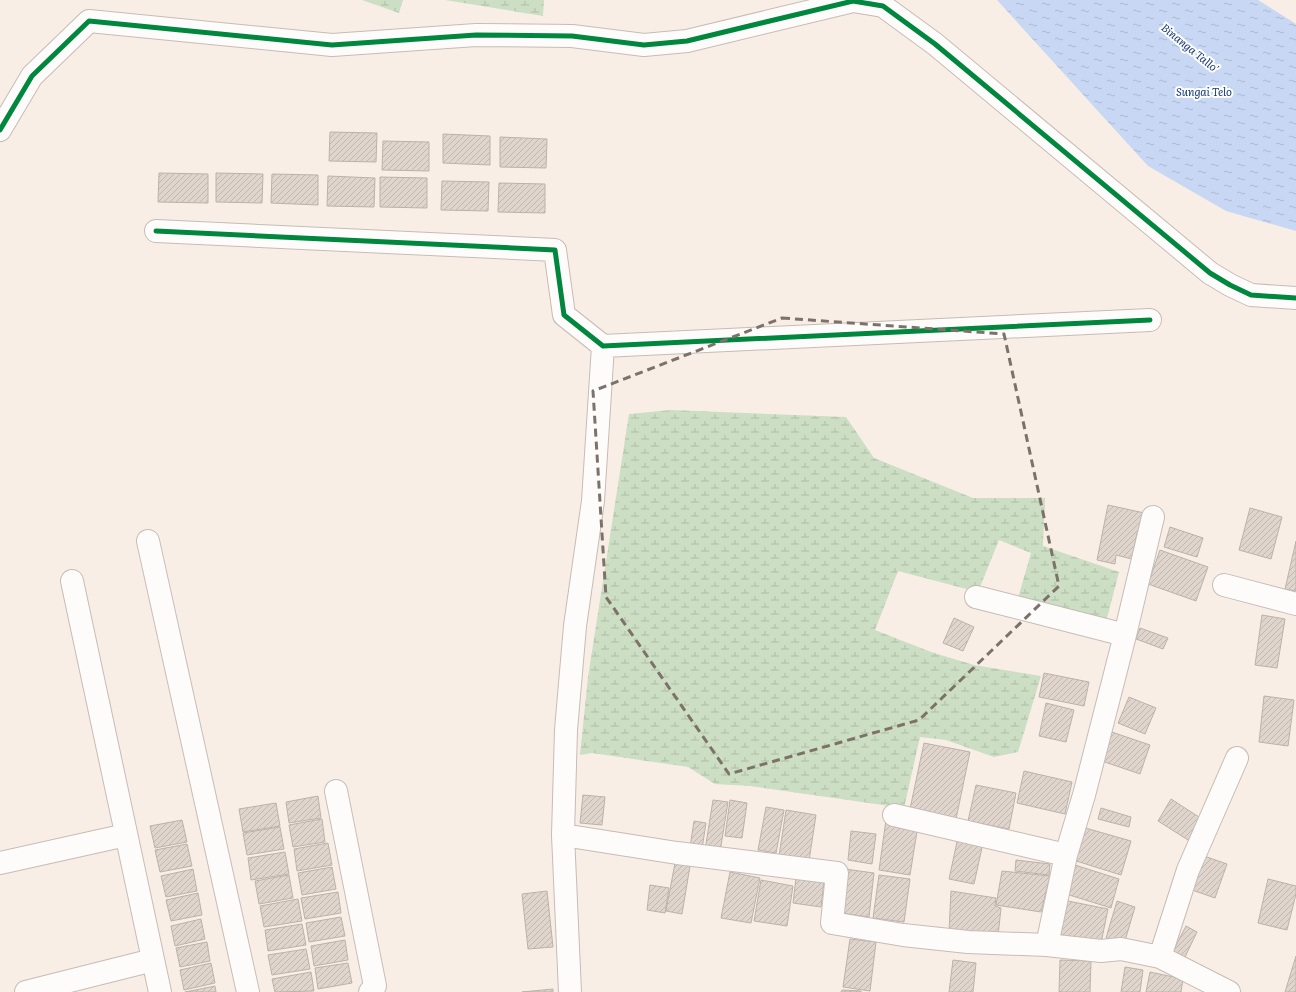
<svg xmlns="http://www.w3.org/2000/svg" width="1296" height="992" font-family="Literata,serif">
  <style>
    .wetland { fill: url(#wetland-marsh) }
    .water { fill: url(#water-ripples) }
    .building { fill: url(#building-hatch); stroke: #bbb2aa }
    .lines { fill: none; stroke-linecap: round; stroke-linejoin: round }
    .street-casing { stroke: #c6bcb5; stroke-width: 24 }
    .street { stroke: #fefcfb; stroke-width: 22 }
    .cycleway-casing { stroke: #fefefe; stroke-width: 8 }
    .cycleway { stroke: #00873e; stroke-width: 5 }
    .marked { fill: none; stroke: #7d726a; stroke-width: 3; stroke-dasharray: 8 5; stroke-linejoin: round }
    .labels { text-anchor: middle; stroke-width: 4; stroke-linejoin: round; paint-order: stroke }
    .water-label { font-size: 11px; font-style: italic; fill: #193a79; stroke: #fefefe }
  </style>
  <defs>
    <pattern id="wetland-marsh" width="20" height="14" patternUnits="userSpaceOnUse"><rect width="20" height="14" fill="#ccdec3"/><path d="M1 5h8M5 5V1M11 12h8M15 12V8" fill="none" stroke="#b0bfa8"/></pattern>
    <pattern id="water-ripples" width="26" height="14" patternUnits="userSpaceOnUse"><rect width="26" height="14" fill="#c8d7f3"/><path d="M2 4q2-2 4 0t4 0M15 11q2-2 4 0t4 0" fill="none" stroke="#adb9d0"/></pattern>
    <pattern id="building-hatch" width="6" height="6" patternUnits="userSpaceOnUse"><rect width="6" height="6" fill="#dfd5cd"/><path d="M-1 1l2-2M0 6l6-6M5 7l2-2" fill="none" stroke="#c0b7b0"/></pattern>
  </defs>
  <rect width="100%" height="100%" fill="#f8eee6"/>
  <!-- wetland -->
  <path class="wetland" d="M362,0H403L399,13Z
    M445,0H544L543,16Z
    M671,410L846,417L874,458L973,498H1045L1043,546L1119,572L1105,626L1018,598L1031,553L999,540L978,592L898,571L875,630L931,652L974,665L1041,676L1018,752L994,757L946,740L920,737L904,808L750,786L715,784L688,767L592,753L580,755L588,677L629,414Z"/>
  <!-- water -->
  <path class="water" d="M997,0H1258L1296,24V231L1226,211L1148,166Z"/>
  <!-- building -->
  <path class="building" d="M330,132L377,133L376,162L329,161Z
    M443,134L490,136V165L443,163Z
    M500,137L547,139L546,168L500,167Z
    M383,141L429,142V171L382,170Z
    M159,173L208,174V203L158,202Z
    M216,173L263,174L262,203L216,202Z
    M272,174L318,175V205L271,203Z
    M328,176L375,178L374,207L327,206Z
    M380,177L427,178V208L380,207Z
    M442,181L489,182L488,211L441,210Z
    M499,183L545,184V213L498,212Z
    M1108,505L1149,514L1145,534L1137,533L1132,559L1116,555L1115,564L1097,560Z
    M1250,508L1282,517L1271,559L1239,550Z
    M1170,527L1203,538L1197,557L1164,547Z
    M1296,541V591L1285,589Z
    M1160,550L1208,567L1196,601L1148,584Z
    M1262,615L1285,619L1277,668L1255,665Z
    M954,618L974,627L963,651L943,643Z
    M1140,628L1168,638L1163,649L1136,639Z
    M1044,673L1089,682L1084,706L1039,697Z
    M1264,696L1294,700L1288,746L1259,742Z
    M1129,697L1156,708L1145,734L1118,723Z
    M1046,703L1074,710L1066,742L1039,736Z
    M1106,730L1150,745L1140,774L1096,759Z
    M924,743L970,752L956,819L910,809Z
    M1024,771L1072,782L1065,814L1017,803Z
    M976,785L1016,793L1009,829L968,821Z
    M583,795L605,797L602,825L580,823Z
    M318,796L321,818L289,823L286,802Z
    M1171,799L1202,819L1188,840L1158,821Z
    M713,800L728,802L720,852L705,850Z
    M730,800L747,803L742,838L725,836Z
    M276,803L280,826L243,832L239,809Z
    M766,807L784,810L776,853L758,850Z
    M1101,808L1131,817L1129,827L1098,819Z
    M786,810L816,815L809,861L779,856Z
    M322,819L325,842L293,847L289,825Z
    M182,820L187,842L155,848L150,826Z
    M886,820L918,825L910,875L879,870Z
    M694,821L706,823L702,849L690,847Z
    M280,827L284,849L247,855L243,833Z
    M1082,827L1131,841L1121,875L1073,860Z
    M851,831L876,834L872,864L848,860Z
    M958,837L983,843L974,884L949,879Z
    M328,843L332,865L297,871L294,849Z
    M187,844L192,866L160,872L155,850Z
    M285,852L289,874L251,880L248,858Z
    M1204,856L1227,864L1215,898L1192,890Z
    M1016,860L1050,864L1049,875L1015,871Z
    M675,863L690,866L682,914L666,911Z
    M1072,864L1119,879L1111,908L1063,893Z
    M332,867L336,889L302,895L298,873Z
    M193,869L197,891L166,897L161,876Z
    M845,869L874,873L869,917L840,913Z
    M1002,871L1050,876L1041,912L996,905Z
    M730,872L760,878L751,923L721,918Z
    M289,875L293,898L259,904L255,881Z
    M879,875L910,879L904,922L873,918Z
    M796,878L824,882L821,907L793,903Z
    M1268,879L1296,886V894L1287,930L1258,923Z
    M761,880L793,886L787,926L754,921Z
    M650,885L669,888L665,913L647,910Z
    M547,891L553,947L528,949L522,894Z
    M951,891L996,898L995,906L1001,908L998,936L949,932Z
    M338,892L341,913L305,919L301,898Z
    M198,893L202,915L171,921L166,900Z
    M298,899L302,921L264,927L260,906Z
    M1063,900L1108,909L1101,943L1057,934Z
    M1117,901L1135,907L1124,944L1106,938Z
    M341,917L345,936L309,942L306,923Z
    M201,919L205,939L175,946L171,926Z
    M302,924L306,945L268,951L265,930Z
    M1186,926L1197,932L1184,959L1172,953Z
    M850,939L876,942L870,991L843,987Z
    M345,940L348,960L314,966L311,946Z
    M207,942L210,961L180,967L176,948Z
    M306,949L310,969L272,975L268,955Z
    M1296,956V992H1285Z
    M953,960L976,963L973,992H949Z
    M1060,960L1091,961L1090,992H1059Z
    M211,963L215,983L184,990L180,970Z
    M348,963L352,983L318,989L315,968Z
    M1125,967L1143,970L1140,992H1121Z
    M311,972L314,991L275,992L272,979Z
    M1150,972L1183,979L1181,992H1146Z
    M215,986L216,992H185Z
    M553,989V992H522Z
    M842,990L861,991V992H841Z"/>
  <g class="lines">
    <!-- street casing -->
    <g class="street-casing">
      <path id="street" d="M0,130L32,76L89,21L332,45L476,35L572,36L644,45L687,41L853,1L883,6L935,44L1210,273L1230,285L1251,295L1296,298
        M156,231L555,250L564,315L603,346L1150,320
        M148,541L248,992
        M72,581L160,992
        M1224,585L1296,604
        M976,597L1125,635
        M336,791L375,986L370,992
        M894,815L1066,855
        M563,835L677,853L837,873L832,923L903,935L968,942L1047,945L1101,951L1121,949L1160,957L1229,992
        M0,863L126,835
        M1047,945L1066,855L1084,795L1125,635L1153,517
        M1160,957L1188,870L1237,758
        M26,992L153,960
        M570,992L563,835L566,730L575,626L593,501L603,346"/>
    </g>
    <!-- street -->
    <use href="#street" class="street"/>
    <!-- cycleway casing -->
    <g class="cycleway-casing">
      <path id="cycleway" d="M0,130L32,76L89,21L332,45L476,35L572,36L644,45L687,41L853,1L883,6L935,44L1210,273L1230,285L1251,295L1296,298
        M156,231L555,250L564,315L603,346L1150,320"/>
    </g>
    <!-- cycleway -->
    <use href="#cycleway" class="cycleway"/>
  </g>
  <!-- marked area -->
  <path class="marked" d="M782,318L1004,334L1059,586L919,720L729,774L606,597L593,391Z"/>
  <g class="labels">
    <!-- water labels -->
    <g class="water-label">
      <text transform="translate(1190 48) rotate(39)" y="4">Binanga Tallo'</text>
      <text x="1204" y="96">Sungai Telo</text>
    </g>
  </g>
</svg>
